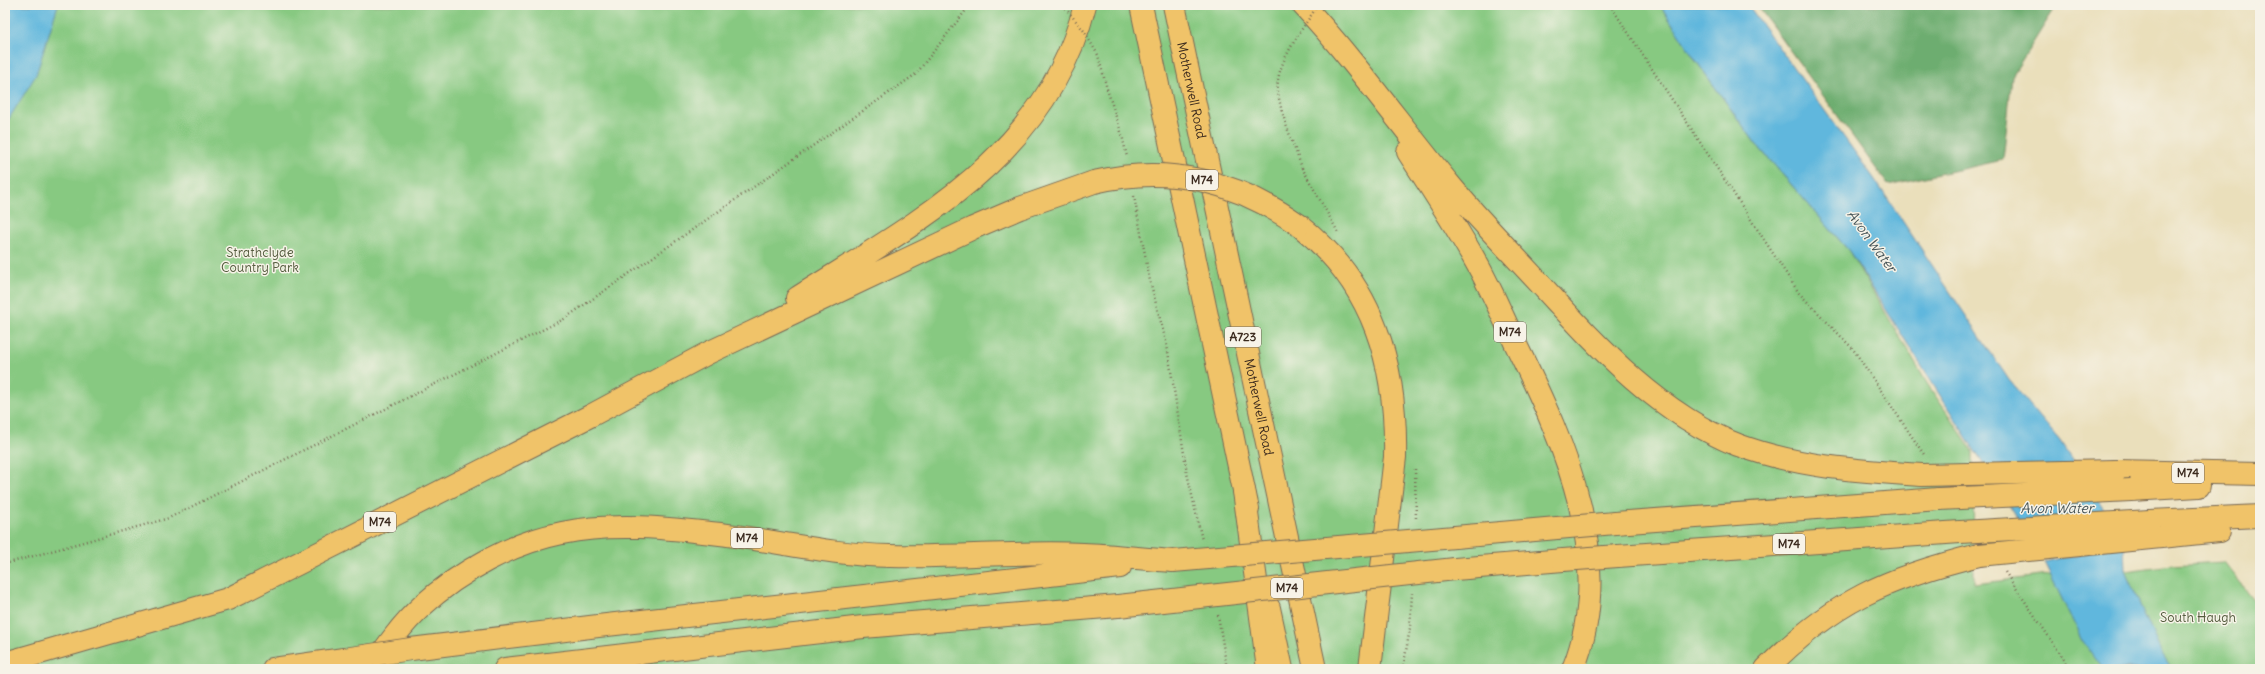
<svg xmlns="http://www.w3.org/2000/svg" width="2265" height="674" font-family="Delius,sans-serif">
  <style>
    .green { fill: #87c981; stroke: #617a50 }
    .forest { fill: #6dad6f; stroke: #546c46 }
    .water { fill: #60b7dd; stroke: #4e707e }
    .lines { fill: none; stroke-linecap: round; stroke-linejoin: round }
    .primary-casing { stroke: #786955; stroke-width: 24 }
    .highway-casing { stroke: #786955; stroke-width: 24 }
    .path { stroke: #786955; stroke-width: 2.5; stroke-dasharray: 1 3; stroke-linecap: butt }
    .primary { stroke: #f0c369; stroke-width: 22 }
    .highway { stroke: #f0c369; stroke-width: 22 }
    .highway-bridge-casing { stroke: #786955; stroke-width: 24; stroke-linecap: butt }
    .path-bridge { stroke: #786955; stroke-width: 2.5; stroke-dasharray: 1 3; stroke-linecap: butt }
    .highway-bridge { stroke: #f0c369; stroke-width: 22 }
    .labels { text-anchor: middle; stroke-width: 3; stroke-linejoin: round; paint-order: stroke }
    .shield { fill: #f7f3e8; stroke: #73665b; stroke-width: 1 }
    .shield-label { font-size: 12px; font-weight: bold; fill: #3b2a1e }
    .street-label { font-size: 13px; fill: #3b2a1e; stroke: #f7f3e8 }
    .park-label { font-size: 13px; fill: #525a3c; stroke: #f7f3e8 }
    .water-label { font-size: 14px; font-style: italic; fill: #465457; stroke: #f7f3e8 }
  </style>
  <rect width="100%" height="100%" fill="#f7f3e8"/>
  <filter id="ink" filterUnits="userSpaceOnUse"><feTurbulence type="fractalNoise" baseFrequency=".025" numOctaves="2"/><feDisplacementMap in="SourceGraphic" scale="8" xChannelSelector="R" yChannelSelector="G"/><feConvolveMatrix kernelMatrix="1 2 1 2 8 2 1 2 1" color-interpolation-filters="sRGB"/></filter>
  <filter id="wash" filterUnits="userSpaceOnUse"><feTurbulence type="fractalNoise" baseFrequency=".012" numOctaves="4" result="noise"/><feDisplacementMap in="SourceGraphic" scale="16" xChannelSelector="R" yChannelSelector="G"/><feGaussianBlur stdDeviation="0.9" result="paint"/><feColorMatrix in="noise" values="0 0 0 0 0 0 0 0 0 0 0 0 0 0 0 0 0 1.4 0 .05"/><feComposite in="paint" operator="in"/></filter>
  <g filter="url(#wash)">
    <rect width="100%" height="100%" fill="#eadfbb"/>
    <!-- green -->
    <path class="green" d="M5,5H1660L1699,65L1756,144L1849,251L1928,385L1973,451L1974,584L2049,575L2125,571L2171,565L2224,562L2260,607V669H5Z"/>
    <!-- forest -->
    <path class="forest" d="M1757,5H2057L2012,76L2003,160L1888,185Z"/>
    <!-- water -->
    <path class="water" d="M5,5H58L36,75L5,125Z
      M1660,5H1748L1873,177L2009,380L2060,441L2124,540L2043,559L1849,251L1756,144L1699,65Z
      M2124,544L2125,571L2161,652L2172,669H2103L2082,640L2044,562Z"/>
  </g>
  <g filter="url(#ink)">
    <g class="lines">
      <!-- primary casing -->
      <g class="primary-casing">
        <g id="primary">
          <path d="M1141,5L1248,509"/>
          <path id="s1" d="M1174,5L1315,669"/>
          <path d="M1269,608L1282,669"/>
        </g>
      </g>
      <!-- highway casing -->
      <g class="highway-casing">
        <path id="highway" d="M1303,5C1356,62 1401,126 1450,185C1479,220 1512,253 1543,287C1599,348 1659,414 1738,445C1798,467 1859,471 1922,475
          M1408,152C1431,188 1455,224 1476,262C1492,290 1504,320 1518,349C1565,445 1617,561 1573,669
          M1299,225C1374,284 1397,365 1395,457L1370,669
          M797,298C918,221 1048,155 1085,5
          M2116,471L2260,474
          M2131,490L2199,486
          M1244,491L1268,669
          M2150,521L2260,516
          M1615,523L1939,499
          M1455,537L1557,528
          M2161,537L2219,531
          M1618,556L1960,532
          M1455,569L1563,560
          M411,649L598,626L1120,567
          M5,663L228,599L592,415L708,353L973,228L1020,208L1094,182
          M273,669L344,659
          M371,669C386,647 402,624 422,606C460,571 512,543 562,533C612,522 669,528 720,534C776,541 833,555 890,556C954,558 1019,551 1083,554C1113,555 1143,559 1173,561
          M505,669L863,627L1118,606
          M1766,669C1832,602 1888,577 1979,555"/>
      </g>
      <!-- path -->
      <path class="path" d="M1610,5L1799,293L1853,349L1925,456
        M1107,89L1122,135L1127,157
        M1302,168L1338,232
        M1134,196L1150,281L1167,345L1187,473L1202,540
        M1415,469L1416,520
        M5,564L169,518L564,319L916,74L970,5
        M2005,572L2064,659L2068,669
        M1218,615L1227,669
        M1403,669L1410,628L1412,593"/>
      <!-- primary -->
      <use href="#primary" class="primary"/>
      <!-- highway -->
      <use href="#highway" class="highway"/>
      <!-- highway-bridge casing -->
      <g class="highway-bridge-casing">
        <path id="highway-bridge" d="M1094,182C1170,164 1236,181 1299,225
          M1922,475L2116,471
          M1939,499L2131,490
          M1557,528L1615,523
          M1960,532L2150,521
          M1979,555L2161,537
          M1563,560L1618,556
          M1173,561L1455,537
          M1118,606L1455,569
          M344,659L411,649"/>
      </g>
      <!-- path-bridge -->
      <path class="path-bridge" d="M1063,5L1084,31L1098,55L1107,89
        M1302,168C1294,145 1275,103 1278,80C1281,57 1305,25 1318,5"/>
      <!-- highway-bridge -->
      <use href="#highway-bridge" class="highway-bridge"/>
    </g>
  </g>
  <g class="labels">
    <!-- shield labels -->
    <g class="shield">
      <rect x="1186" y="170" width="32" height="20" rx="3"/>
      <rect x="1494" y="322" width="32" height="20" rx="3"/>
      <rect x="1225" y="327" width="36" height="20" rx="3"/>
      <rect x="2172" y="463" width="32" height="20" rx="3"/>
      <rect x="364" y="512" width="32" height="20" rx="3"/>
      <rect x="731" y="528" width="32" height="20" rx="3"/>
      <rect x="1773" y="534" width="32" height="20" rx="3"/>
      <rect x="1271" y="578" width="32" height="20" rx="3"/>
    </g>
    <g class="shield-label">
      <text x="1202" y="184">M74</text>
      <text x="1510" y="336">M74</text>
      <text x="1243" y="341">A723</text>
      <text x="2188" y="477">M74</text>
      <text x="380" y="526">M74</text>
      <text x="747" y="542">M74</text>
      <text x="1789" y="548">M74</text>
      <text x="1287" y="592">M74</text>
    </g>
    <!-- street labels -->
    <g class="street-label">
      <text dy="5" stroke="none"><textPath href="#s1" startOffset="87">Motherwell Road</textPath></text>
      <text dy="5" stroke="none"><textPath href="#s1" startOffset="411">Motherwell Road</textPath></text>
    </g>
    <!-- park labels -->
    <g class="park-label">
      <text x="260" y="257">Strathclyde<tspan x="260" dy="15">Country Park</tspan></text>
      <text x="2198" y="622">South Haugh</text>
    </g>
    <!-- water labels -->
    <g class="water-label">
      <text transform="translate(1872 241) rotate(54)" y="5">Avon Water</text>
      <text x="2057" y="513">Avon Water</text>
    </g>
  </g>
  <!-- margin -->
  <rect width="2265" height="674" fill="none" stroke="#f7f3e8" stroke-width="20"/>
</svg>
